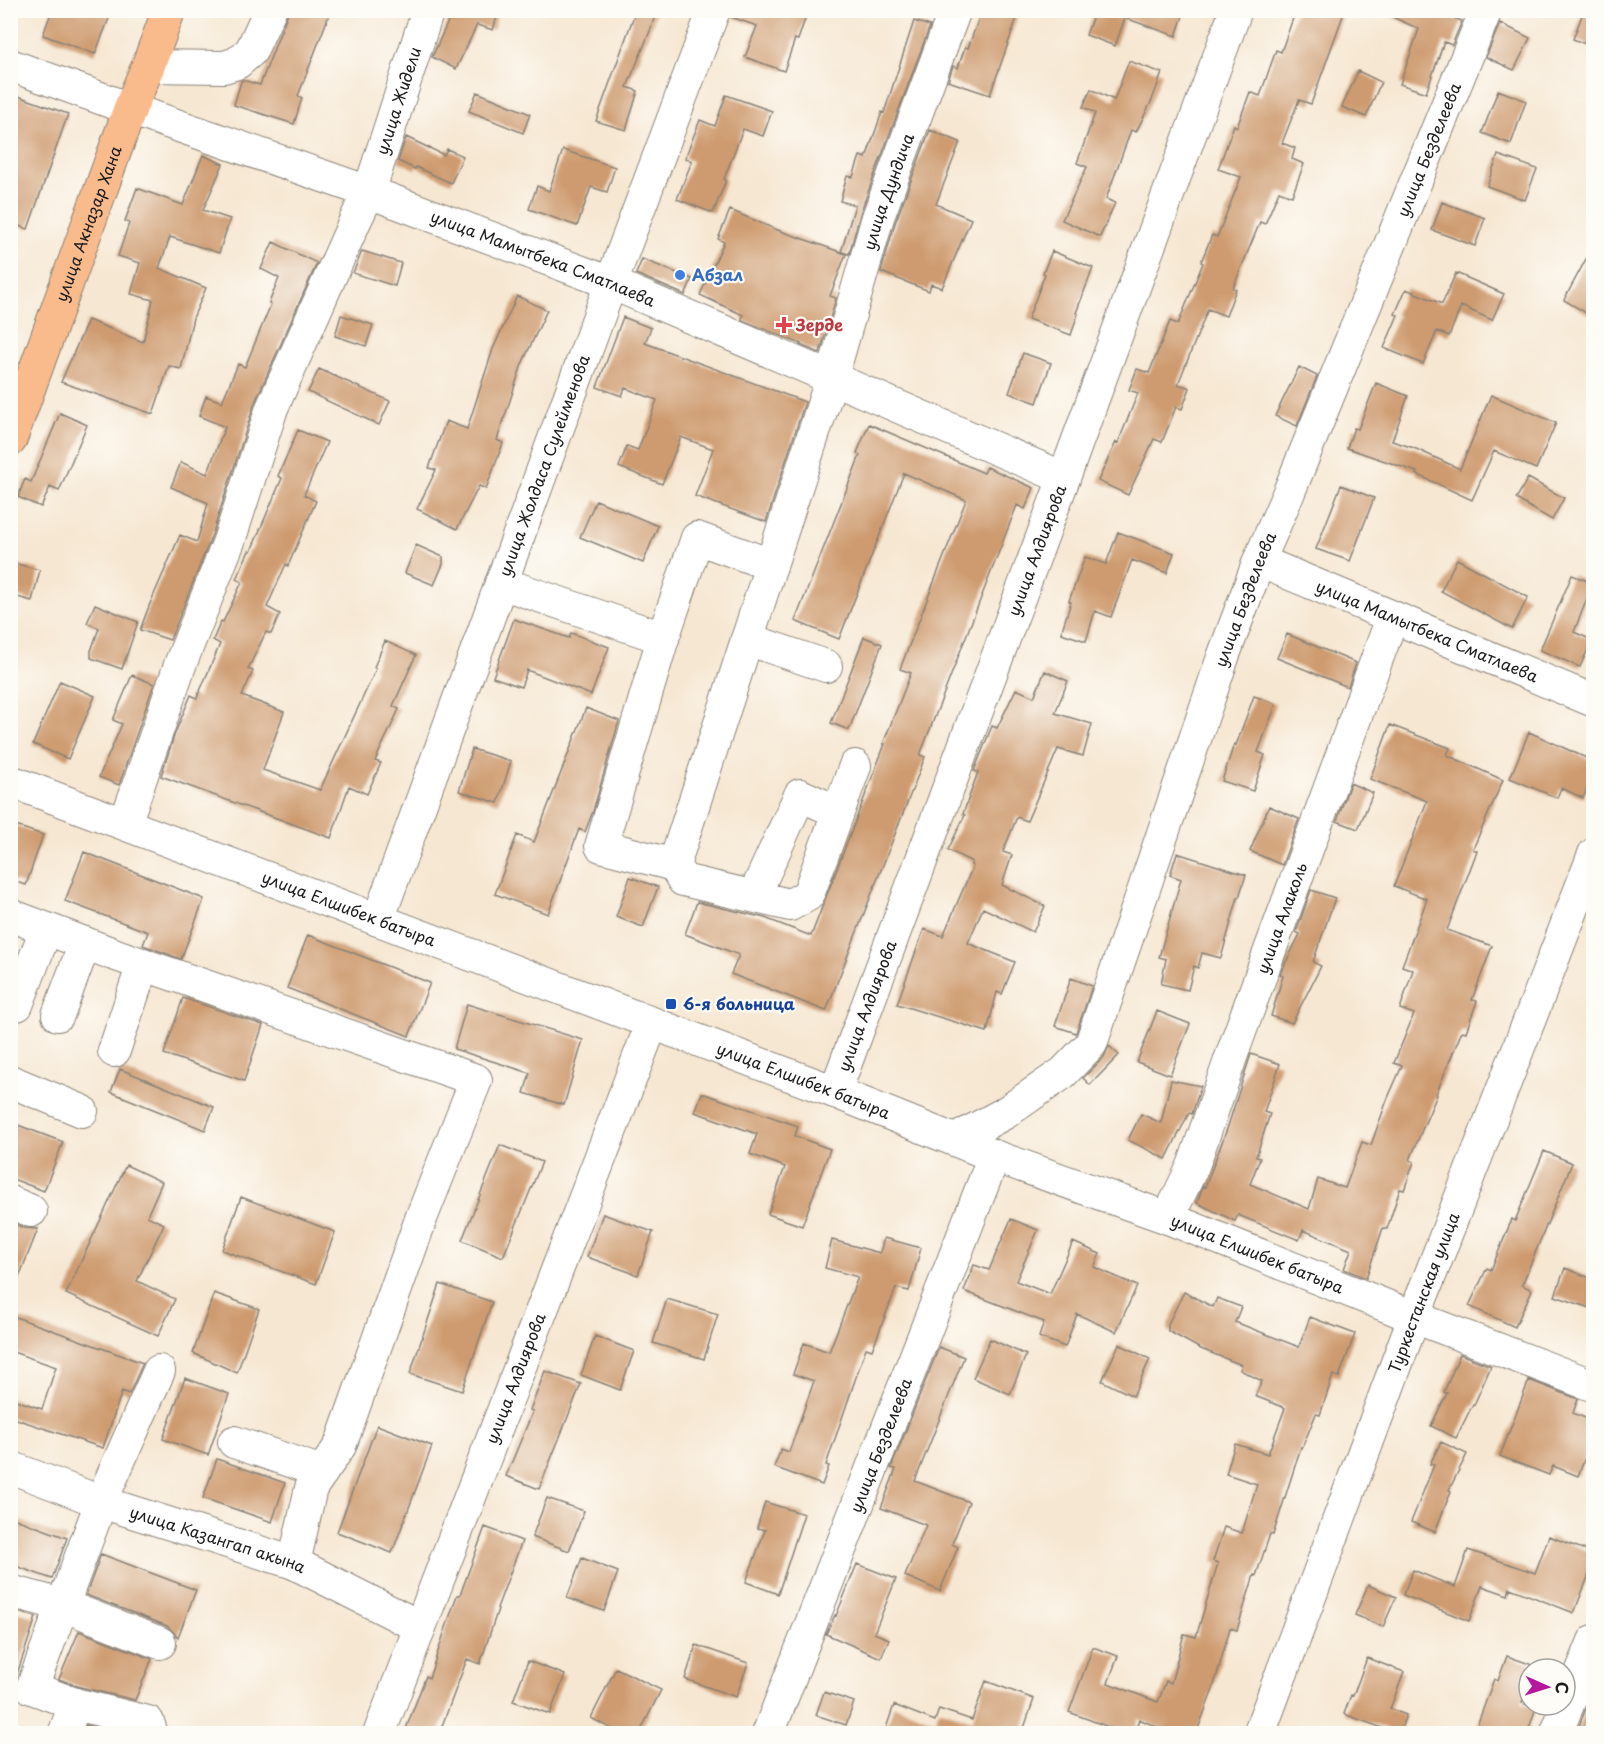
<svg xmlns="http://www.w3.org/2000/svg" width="1604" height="1744" font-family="'Playpen Sans',sans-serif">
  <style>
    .building { fill: #ce9b6f }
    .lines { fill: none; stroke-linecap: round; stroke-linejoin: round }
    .minor-casing { stroke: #898277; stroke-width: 34 }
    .major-casing { stroke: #898277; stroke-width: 35 }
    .minor { stroke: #fff; stroke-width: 32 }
    .major { stroke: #fabb8c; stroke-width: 33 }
    .shop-dot { fill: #3f7fe0; stroke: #fdfcf7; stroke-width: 2 }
    .health-dot { fill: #e0444e; stroke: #fdfcf7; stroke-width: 2 }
    .transit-dot { fill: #1a4fb4; stroke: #fdfcf7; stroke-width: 2 }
    .labels { text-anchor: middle; stroke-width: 4.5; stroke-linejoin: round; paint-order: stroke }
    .street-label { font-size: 16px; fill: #1c1c1c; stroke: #fdfcf7 }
    .shop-label { font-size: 16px; font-weight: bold; fill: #366cbe; stroke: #fdfcf7; text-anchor: start }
    .health-label { font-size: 16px; font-weight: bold; fill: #be3a42; stroke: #fdfcf7; text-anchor: start }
    .transit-label { font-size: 16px; font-weight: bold; fill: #164399; stroke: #fdfcf7; text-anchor: start }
  </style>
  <rect width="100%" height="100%" fill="#fdfcf7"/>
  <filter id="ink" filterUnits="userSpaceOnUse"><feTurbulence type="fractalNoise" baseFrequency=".0167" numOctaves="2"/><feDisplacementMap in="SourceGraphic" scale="12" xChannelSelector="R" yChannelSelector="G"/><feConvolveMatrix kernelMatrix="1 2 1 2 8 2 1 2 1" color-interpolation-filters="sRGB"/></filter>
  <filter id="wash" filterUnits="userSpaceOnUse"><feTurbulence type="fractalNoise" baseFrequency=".008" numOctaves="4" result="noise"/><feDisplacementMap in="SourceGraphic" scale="24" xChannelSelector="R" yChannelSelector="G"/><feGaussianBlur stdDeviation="1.35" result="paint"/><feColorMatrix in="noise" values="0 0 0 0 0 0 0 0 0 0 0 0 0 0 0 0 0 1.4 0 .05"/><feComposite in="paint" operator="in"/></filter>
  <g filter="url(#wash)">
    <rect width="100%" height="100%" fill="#f6e7d2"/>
    <g id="blocks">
      <!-- building -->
      <path class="building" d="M52,10H96L110,16L95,54L43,35Z
        M289,10H331L298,96L302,98L294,124L234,105L241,81L243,80L260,85Z
        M445,10H499L493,30L477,25L456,69L432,57L450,17L445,16Z
        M636,10H657L650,31L627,87L638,91L626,130L596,121Z
        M732,10H808L798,40L795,39L784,71L745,57L757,26L731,17Z
        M982,10H1008L1018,15L990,95L948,81L953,66L958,68L965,47L968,48Z
        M1095,10H1185L1176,36L1125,18L1115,46L1086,35Z
        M1296,10H1345L1311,104L1299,100L1282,143L1295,148L1292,159L1304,164L1292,196L1279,191L1265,224L1260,222L1233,288L1236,289L1226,316L1208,309L1178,384L1190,388L1182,409L1176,407L1162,442L1154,439L1128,495L1098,481L1116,442L1118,443L1138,393L1129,390L1137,369L1149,373L1170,321L1178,324L1203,263L1201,262L1212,235L1217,237L1241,177L1218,169L1234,125L1237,127L1250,92L1260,96L1276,50L1281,52Z
        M1377,10H1429L1462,21L1452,45L1444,42L1426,93L1400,84L1419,29Z
        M1584,10H1593V47L1573,39Z
        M914,21L930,26L861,211L849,254L841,252L855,205L840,201L847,176L853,177L860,156L866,158L882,112L884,113Z
        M1500,23L1530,38L1514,70L1486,57Z
        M1129,61L1162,73L1152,100L1136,132L1131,130L1106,199L1115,203L1100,237L1062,220L1087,167L1077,163L1095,113L1083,107L1091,89L1114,100Z
        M1358,71L1381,82L1366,117L1342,107Z
        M1498,90L1526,101L1511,144L1482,133Z
        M477,92L530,114L523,133L469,111Z
        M10,93L68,114L28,229L10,223Z
        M726,95L772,111L763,136L743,129L724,179L726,180L713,213L677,199L692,161L685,158L700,120L715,126Z
        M930,130L960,142L936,204L971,219L942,288L931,284L929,291L881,272L895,223Z
        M406,137L444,155L447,149L463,156L451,183L416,167L415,169L398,161Z
        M563,150L615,167L607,192L591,187L577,226L529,209L537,186L549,191Z
        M203,155L223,164L203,210L230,219L219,253L170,237L159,268L206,288L193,318L181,369L169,366L153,414L61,382L88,320L143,342L153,300L131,294L140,263L118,256L129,223L125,221L137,188L183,205Z
        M1498,155L1537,169L1525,200L1487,186Z
        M1442,202L1485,218L1475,246L1432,230Z
        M730,210L775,229L846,254L830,296L836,298L820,353L800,345L801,344L742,320L743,315L700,295L724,242L718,239Z
        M273,242L317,263L255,402L212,535L170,640L140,630L149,606L180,535L197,542L208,503L171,487L181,462L207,474L225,427L199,416L206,396L222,402L238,364L245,367L271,304L269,303L279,278L261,269Z
        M1593,246V317L1564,300Z
        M362,251L401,263L395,286L353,273Z
        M1052,251L1093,268L1076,313L1078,314L1071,335L1028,319L1045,274L1043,273Z
        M642,259L692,279L685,295L636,274Z
        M1456,273L1504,294L1492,320L1461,306L1449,336L1437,331L1423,364L1384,348L1398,315L1395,314L1406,289L1442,304Z
        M517,296L547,310L522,364L497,440L503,443L486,489L479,486L457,529L417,509L436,470L429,468L446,421L467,429L493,349Z
        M341,315L373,325L366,346L335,336Z
        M623,317L651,328L645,343L805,402L766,522L695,496L713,449L681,437L662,484L619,467L627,446L638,450L657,400L625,388L622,396L597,387Z
        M1023,353L1051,363L1037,403L1009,393Z
        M1299,367L1317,376L1297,426L1275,416Z
        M319,369L390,401L379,425L308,392Z
        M1376,383L1408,396L1392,441L1414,448L1460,469L1491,395L1556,423L1536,469L1494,451L1472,500L1416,474L1417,472L1347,448L1354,428L1358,429Z
        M60,413L87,425L59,491L50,487L41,507L18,497L25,479L31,482Z
        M869,424L984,473L987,467L1034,488L1025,509L1017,505L920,755L925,757L826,1011L731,974L739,955L685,934L697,902L765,918L811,936L885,744H883L911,673L900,669L966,500L904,473L839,639L795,621L860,455L857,453Z
        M298,430L327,442L304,495L316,501L288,566L286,564L267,607L280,614L271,634L266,632L248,669L253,671L242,696L284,712L263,770L320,790L376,669L374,667L385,641L416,655L393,706L399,709L375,761L381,763L367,794L349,786L331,838L161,776L175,733L191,695L197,698L220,644L213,640L221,621L223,622L242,582L236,579L249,551H251L282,478L278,476Z
        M1528,478L1564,498L1552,520L1516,499Z
        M1341,485L1374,498L1350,561L1316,549Z
        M596,500L658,526L643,563L580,537Z
        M1118,532L1174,553L1167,573L1132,560L1111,617L1095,611L1086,641L1061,633L1071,602L1069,601L1085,557L1106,564Z
        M416,545L443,557V564L434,585L405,573Z
        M1457,559L1528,597L1512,629L1441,591Z
        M13,563L40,570L32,601L10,595V574Z
        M1572,575L1593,583L1574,632L1592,640L1580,667L1540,650Z
        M95,604L138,622L122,669L91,658V651L99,628L87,623Z
        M514,619L569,638L571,633L609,647L591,695L527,670L521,687L493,677Z
        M1287,634L1356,663L1348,687L1277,658Z
        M864,637L882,644L849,730L831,723Z
        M1045,671L1068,681L1055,713L1092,724L1083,756L1058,749L1027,821L1017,817L1003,852L1012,855L1002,885L1045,906L1033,932L983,908L968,943L1015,962L1002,994L997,992L987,1032L897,1004L924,929L943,936L973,866L971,865L972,862L948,850L965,815L963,814L978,772L974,771L992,726L997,728L1016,689L1034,697Z
        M132,675L154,684L119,785L99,777L122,724L113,720Z
        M60,681L95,696L68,759L33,744Z
        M1254,696L1276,704L1258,752L1265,755L1253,791L1222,781L1234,744L1236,745Z
        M586,708L619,721L593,811L585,832L579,829L548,914L495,894L517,835L534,842Z
        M1390,725L1450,748L1447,755L1503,780L1473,849L1477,851L1447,930L1492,946L1472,1000L1477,1001L1466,1032L1462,1031L1436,1094L1437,1095L1422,1130L1410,1160L1414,1162L1404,1190L1400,1189L1387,1229L1383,1228L1366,1278L1344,1269L1351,1250L1303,1230L1299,1240L1238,1215L1235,1221L1197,1203L1203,1186L1205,1187L1227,1129L1251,1054L1280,1064L1264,1112L1270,1114L1256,1157L1260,1158L1250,1184L1309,1209L1318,1179L1345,1188L1362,1142L1371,1145L1387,1100L1402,1066L1394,1063L1414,1014L1400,1009L1413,970L1402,966L1427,899L1394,886L1427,801L1370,779Z
        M1529,732L1593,761V775L1583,798L1561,788L1557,798L1510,778Z
        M472,749L511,761L498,803L459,791Z
        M1350,783L1373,793L1358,829L1337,821Z
        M1269,806L1299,819L1282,865L1250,851Z
        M10,824L43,835L26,885L10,880Z
        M84,852L204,899L181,959L143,945L148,932L65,901Z
        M1177,853L1246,875L1239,897H1238L1221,958L1202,953L1198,968L1194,966L1188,990L1161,984L1166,959L1159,957L1181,879L1170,875Z
        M630,877L658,887L643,927L616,917Z
        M1311,890L1335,898L1313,962L1321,966L1292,1023L1271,1016L1283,976L1280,974L1300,934L1296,932Z
        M308,935L430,983L409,1036L287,988Z
        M1071,978L1092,986L1076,1033L1055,1026Z
        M183,998L263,1025L244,1081L164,1054Z
        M467,1004L583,1040L564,1105L524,1093L530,1073L454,1049Z
        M1157,1011L1190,1024L1170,1075L1137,1062Z
        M1109,1046L1119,1055L1090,1085L1083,1078L1104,1057Z
        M120,1069L214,1107L205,1130L111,1092Z
        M1171,1080L1201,1086L1192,1114L1189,1113L1166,1159L1128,1140L1141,1114L1161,1123Z
        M702,1093L798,1126L795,1136L830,1149L802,1226L768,1214L785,1167L750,1154L757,1134L695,1112Z
        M10,1122L63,1142L44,1191L10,1178Z
        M500,1145L542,1162L503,1257L462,1240Z
        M1544,1151L1572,1163L1522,1285L1532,1290L1515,1327L1469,1306L1487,1268L1491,1270L1512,1219L1515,1221Z
        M126,1165L162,1182L147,1216L164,1224L137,1281L175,1299L158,1336L66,1294Z
        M241,1197L335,1232L316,1284L222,1250Z
        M603,1214L653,1232L638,1275L587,1257Z
        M1011,1219L1038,1230L1016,1281L1050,1294L1073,1242L1100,1254L1094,1267L1137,1286L1116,1332L1077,1314L1065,1347L1039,1337L1044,1322L964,1291L974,1265L989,1270Z
        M10,1222L24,1228L38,1229L12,1295Z
        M884,1238L921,1248L909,1291L896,1288L872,1350L866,1348L826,1465L829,1466L822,1485L774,1467L781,1449L789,1452L814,1381L793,1374L804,1343L829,1352L858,1277L825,1268L832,1240L880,1253Z
        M1565,1268L1593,1279V1309L1555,1296Z
        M440,1284L492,1302L462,1391L410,1374Z
        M1184,1292L1213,1307L1217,1298L1241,1307L1235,1322L1299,1347L1310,1317L1355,1334L1339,1377L1333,1375L1320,1415L1316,1414L1302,1448L1301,1447L1273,1535L1270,1534L1256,1576L1254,1575L1237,1630L1230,1628L1213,1689L1196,1734H1173L1139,1719L1134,1734H1127L1069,1712L1093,1647L1118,1656L1108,1683L1158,1702L1166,1681L1171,1683L1184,1634L1196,1637L1218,1563L1213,1561L1224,1527L1242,1533L1257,1484L1226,1474L1235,1444L1268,1454L1285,1408L1255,1396L1262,1381L1240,1370L1242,1365L1201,1349L1168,1331V1324Z
        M214,1293L259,1309L237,1373L193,1353Z
        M667,1299L718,1314L704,1359L653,1343Z
        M10,1315L143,1363L129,1394L122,1391L103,1448L10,1417V1398L42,1409L56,1367L10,1351Z
        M595,1336L634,1351L620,1390L581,1375Z
        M990,1339L1026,1355L1010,1394L973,1378Z
        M1119,1344L1150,1359L1133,1396L1102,1381Z
        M939,1347L964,1357L915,1481L969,1502L952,1544L958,1547L940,1591L905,1576L926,1525L881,1508L896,1469L891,1468Z
        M1460,1354L1491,1366L1474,1405L1473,1404L1456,1438L1431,1426L1447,1393L1444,1392Z
        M545,1371L581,1384L539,1489L506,1476L533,1411L530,1410Z
        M185,1378L229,1394L208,1455L163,1439Z
        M1529,1380L1578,1399L1573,1413L1593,1421V1437L1578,1476L1553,1466L1549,1475L1500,1456Z
        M377,1425L432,1446L392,1553L337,1532Z
        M1441,1442L1467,1454L1449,1490L1451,1491L1435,1532L1411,1522L1434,1465L1430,1464Z
        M217,1459L285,1483L272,1522L203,1498Z
        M547,1498L584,1511L569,1551L532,1537Z
        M765,1502L804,1514L778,1594L746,1582L765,1530L757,1528Z
        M10,1517L67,1538L52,1579L10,1564Z
        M485,1527L522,1541L497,1608L498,1609L480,1664L467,1659L439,1734H404L426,1676L429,1678L457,1595H460Z
        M1549,1536L1593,1553V1564L1574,1613L1510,1588L1508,1595L1482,1586L1469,1621L1403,1595L1413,1570L1455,1587L1468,1550L1535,1573Z
        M101,1554L196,1590L178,1637L167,1626L86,1595Z
        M582,1558L618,1572L604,1611L567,1598Z
        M857,1564L896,1579L874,1633L889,1639L881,1658L826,1634L835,1615L836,1616Z
        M1368,1585L1396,1597L1383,1627L1355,1615Z
        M10,1610L36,1617L14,1683L10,1682Z
        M79,1631L152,1659L135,1700L80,1687L59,1679Z
        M696,1645L748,1663L736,1697L685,1679Z
        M1507,1656L1535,1666L1534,1669H1529V1683L1522,1703L1536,1708L1527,1734H1474L1494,1679L1498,1681Z
        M1367,1658L1404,1672L1390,1709L1406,1715L1399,1734L1344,1714L1351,1695L1353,1696Z
        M528,1661L565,1675L550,1714L513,1701Z
        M616,1668L661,1690L639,1734H621L591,1718Z
        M986,1681L1034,1699L1022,1734H884L894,1705L935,1721L939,1709L972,1720Z
        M1593,1690V1734H1576Z
        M824,1692L854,1702L846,1725L816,1715Z
        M86,1725L119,1734H83Z"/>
    </g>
  </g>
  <g filter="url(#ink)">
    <use href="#blocks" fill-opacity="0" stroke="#898277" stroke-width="1.5"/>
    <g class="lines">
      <!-- minor casing -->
      <g class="minor-casing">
        <g id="minor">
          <path id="s1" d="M10,65L130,109L369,192L611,283L1064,478"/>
          <path d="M148,66L224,67L237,63L251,51L270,10"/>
          <path id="s2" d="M1259,561L1594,701"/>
          <path d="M501,583L663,638"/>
          <path d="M747,639L826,666"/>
          <path id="s3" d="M855,766L808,895L790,905L683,880L674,865L832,377L878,217L955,10"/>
          <path id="s4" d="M10,781L835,1092L994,1156L1168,1218L1414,1317L1594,1386"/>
          <path id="s5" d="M125,824L180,665L229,541L272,408L355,221L369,192L428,10"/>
          <path d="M674,865L601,846L663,638L697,538L771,565"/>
          <path d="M754,896L800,795L838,812"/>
          <path d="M10,915L116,955L476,1080L422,1216L340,1446L311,1488L294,1563"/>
          <path id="s6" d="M378,920L611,283L714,10"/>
          <path d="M17,1005L46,929"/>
          <path d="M58,1015L85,943"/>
          <path d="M114,1051L143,964"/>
          <path d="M10,1081L82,1111"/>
          <path id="s7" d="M835,1092L1064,478L1236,10"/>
          <path id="s8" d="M955,1140L1005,1113L1063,1073L1091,1044L1223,657L1259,561L1289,492L1486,10"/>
          <path d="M10,1202L31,1211"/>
          <path id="s9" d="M1168,1218L1193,1166L1236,1043L1392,618"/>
          <path d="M234,1442L322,1472"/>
          <path id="s10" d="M10,1467L101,1502L294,1563L420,1627"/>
          <path d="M10,1591L62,1605L160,1643"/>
          <path d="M75,1704L148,1722L152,1734"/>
          <path d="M64,1734L75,1704L32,1688L101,1502L159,1371"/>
          <path id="s11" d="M379,1734L652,1023"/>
          <path id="s12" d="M768,1734L994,1156"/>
          <path id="s13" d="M1259,1734L1414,1317L1594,854"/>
          <path d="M1556,1734L1594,1641"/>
        </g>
      </g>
      <!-- major casing -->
      <g class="major-casing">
        <g id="major">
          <path id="s14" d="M10,440L130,109L148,66L169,10"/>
        </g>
      </g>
      <!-- minor -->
      <use href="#minor" class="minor"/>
      <!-- major -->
      <use href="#major" class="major"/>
    </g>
  </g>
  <!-- markers -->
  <circle class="shop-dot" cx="680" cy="275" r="6"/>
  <path class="health-dot" d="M781 316h6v6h6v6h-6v6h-6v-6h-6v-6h6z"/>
  <rect class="transit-dot" x="665" y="998" width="12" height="12" rx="3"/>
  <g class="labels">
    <!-- street labels -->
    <g class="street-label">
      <text dy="6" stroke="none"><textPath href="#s5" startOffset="774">улица Жидели</textPath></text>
      <text dy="6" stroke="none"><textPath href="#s8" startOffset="1124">улица Безделеева</textPath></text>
      <text dy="6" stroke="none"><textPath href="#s3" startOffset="992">улица Дундича</textPath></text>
      <text dy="6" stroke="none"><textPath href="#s14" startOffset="230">улица Акназар Хана</textPath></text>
      <text dy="6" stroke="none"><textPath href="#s1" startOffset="567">улица Мамытбека Сматлаева</textPath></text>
      <text dy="6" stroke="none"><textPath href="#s6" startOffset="484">улица Жолдаса Сулейменова</textPath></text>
      <text dy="6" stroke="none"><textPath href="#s7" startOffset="578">улица Алдиярова</textPath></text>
      <text dy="6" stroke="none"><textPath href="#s8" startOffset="638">улица Безделеева</textPath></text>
      <text dy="6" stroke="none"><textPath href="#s2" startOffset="182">улица Мамытбека Сматлаева</textPath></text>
      <text dy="6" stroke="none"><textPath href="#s4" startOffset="362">улица Елшибек батыра</textPath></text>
      <text dy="6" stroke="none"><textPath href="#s9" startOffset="321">улица Алаколь</textPath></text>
      <text dy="6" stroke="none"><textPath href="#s7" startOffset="92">улица Алдиярова</textPath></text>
      <text dy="6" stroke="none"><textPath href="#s4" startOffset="848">улица Елшибек батыра</textPath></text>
      <text dy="6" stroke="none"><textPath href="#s4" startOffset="1334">улица Елшибек батыра</textPath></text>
      <text dy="6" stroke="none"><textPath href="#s13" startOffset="471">Туркестанская улица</textPath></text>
      <text dy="6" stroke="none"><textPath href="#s11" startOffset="381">улица Алдиярова</textPath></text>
      <text dy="6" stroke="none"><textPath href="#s12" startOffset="310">улица Безделеева</textPath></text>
      <text dy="6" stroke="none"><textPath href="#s10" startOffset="220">улица Казангап акына</textPath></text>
    </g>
    <!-- shop labels -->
    <g class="shop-label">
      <text x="692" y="281">Абзал</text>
    </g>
    <!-- health labels -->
    <g class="health-label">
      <text x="796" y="331">Зерде</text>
    </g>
    <!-- transit labels -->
    <g class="transit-label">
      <text x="683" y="1010">6-я больница</text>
    </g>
  </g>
  <!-- margin -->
  <rect width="1604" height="1744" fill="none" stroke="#fdfcf7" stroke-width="36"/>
  <!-- north arrow -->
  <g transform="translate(1547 1687) rotate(93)"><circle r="28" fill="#fdfcf7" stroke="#a3a29f" stroke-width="1.5"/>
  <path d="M0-4.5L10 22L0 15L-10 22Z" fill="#b5179e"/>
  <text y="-9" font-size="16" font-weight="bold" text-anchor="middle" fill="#1c1c1c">С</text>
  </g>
</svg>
